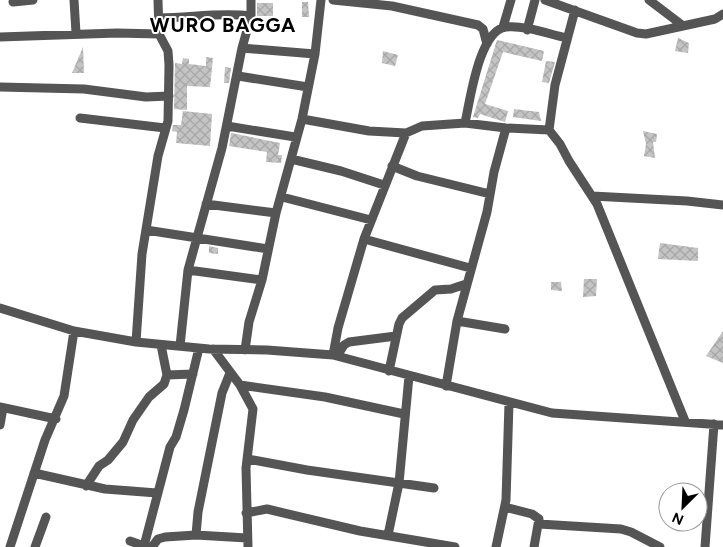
<svg xmlns="http://www.w3.org/2000/svg" width="723" height="547" font-family="Figtree,sans-serif">
  <style>
    .building { fill: url(#building-cross-hatch) }
    .lines { fill: none; stroke-linecap: round; stroke-linejoin: round }
    .minor { stroke: #555; stroke-width: 9 }
    .labels { text-anchor: middle; stroke-width: 4; stroke-linejoin: round; paint-order: stroke }
    .district-label { font-size: 20px; font-weight: bold; letter-spacing: 1px; fill: #000; stroke: #fff }
  </style>
  <defs>
    <pattern id="building-cross-hatch" width="8" height="8" patternUnits="userSpaceOnUse" patternTransform="scale(1.25)"><rect width="8" height="8" fill="#c4c4c4"/><path d="M0 0l8 8M0 8l8-8" fill="none" stroke="#a7a7a7"/></pattern>
  </defs>
  <rect width="100%" height="100%" fill="#fff"/>
  <!-- building -->
  <path class="building" d="M302,2H308L309,17H302Z
    M257,3H273V16H257Z
    M678,38L689,43L688,53L675,51Z
    M497,40L544,51L542,61L503,52L485,104L508,111L505,122L480,114L478,118L473,117Z
    M83,47L84,73H72Z
    M383,51L398,55L395,66L382,63Z
    M206,57L213,58L210,87L187,86V110L174,109L175,63L182,64L183,58L189,59V64L206,66Z
    M546,61L555,62L549,83L542,82Z
    M225,67L231,68L229,83H224Z
    M514,109L539,112L541,121L513,117Z
    M183,111L212,114L210,146L176,143L177,132L172,131L173,125H181Z
    M643,131L657,134L656,142H653L655,158L644,156L646,144Z
    M231,133L280,143L278,155H282L281,163L266,162L267,152L229,146Z
    M660,243L698,248V261L658,259Z
    M209,246L218,248V254L209,253Z
    M584,279H597L596,296L583,297Z
    M551,282H561L562,291L551,290Z
    M723,331V363L706,356Z"/>
  <g class="lines">
    <!-- minor -->
    <path class="minor" d="M74,0L76,33
      M333,0L392,6L478,25L483,29L487,44
      M545,0L637,33L646,34L715,19L723,14
      M649,0L682,25
      M13,2L33,0
      M575,10L555,85L549,130L560,144L569,161L597,204L685,421
      M159,18C190,18 220,12 251,16
      M503,27L511,0
      M527,30L535,0
      M0,37L117,33L159,34
      M242,48L315,54
      M238,76L308,87
      M0,87L84,89L146,97L169,96
      M80,118L165,128
      M302,119L369,131L406,133L422,126L465,123L506,128L549,130
      M465,123C470,101 479,30 506,27C525,25 548,34 567,38
      M227,126L295,137
      M291,159L341,171L384,185
      M392,166L417,176L490,194
      M592,196L687,201L723,205
      M282,197L371,220
      M206,204L276,213
      M146,230L268,249
      M364,239L470,268
      M188,270L262,280
      M0,308L74,331L136,342L209,349L267,350L333,355L552,413L723,425
      M457,321L505,329
      M136,342L142,254L158,156L168,121L169,65L168,51L159,34L158,0
      M180,346L188,270L222,148L242,48L251,16V0
      M213,349L240,385L253,409L246,468L248,547
      M245,350L249,322L262,280L276,213L302,119L315,54L321,0
      M333,355L338,328L364,239L406,133
      M337,356L344,345L349,342L396,336
      M389,371L399,324L402,318L435,290L451,289L466,284
      M167,375L193,374
      M240,385L325,397L404,414
      M446,386L457,321L487,212L494,172L506,128
      M0,407L56,419
      M0,425L3,408
      M248,459L307,470L434,488
      M34,473L105,489L157,493
      M86,486L99,466L108,460L123,442L133,420L149,397L164,384L167,375L161,345
      M505,507L532,514L539,519L534,547
      M246,513L267,509L360,531L455,547
      M539,524L621,529L631,532L660,547
      M196,535L198,512L222,393L230,373
      M388,535L399,483L409,376
      M130,541L147,547
      M144,546L170,447L176,437L184,410L199,348
      M10,547L45,440L64,396L74,331
      M35,547L46,517
      M152,547L158,539L165,537L196,535L247,538
      M496,547L506,500L509,403
      M705,547L714,424"/>
  </g>
  <g class="labels">
    <!-- district labels -->
    <g class="district-label">
      <text x="223" y="32">WURO BAGGA</text>
    </g>
  </g>
  <!-- north arrow -->
  <g transform="translate(683 507) rotate(204)"><circle r="24" fill="#ffffff" stroke="#999999"/>
  <path d="M0-4L9 19L0 12L-9 19Z" fill="#000000"/>
  <text y="-8" font-size="14" font-weight="bold" text-anchor="middle" fill="#000000">N</text>
  </g>
</svg>
